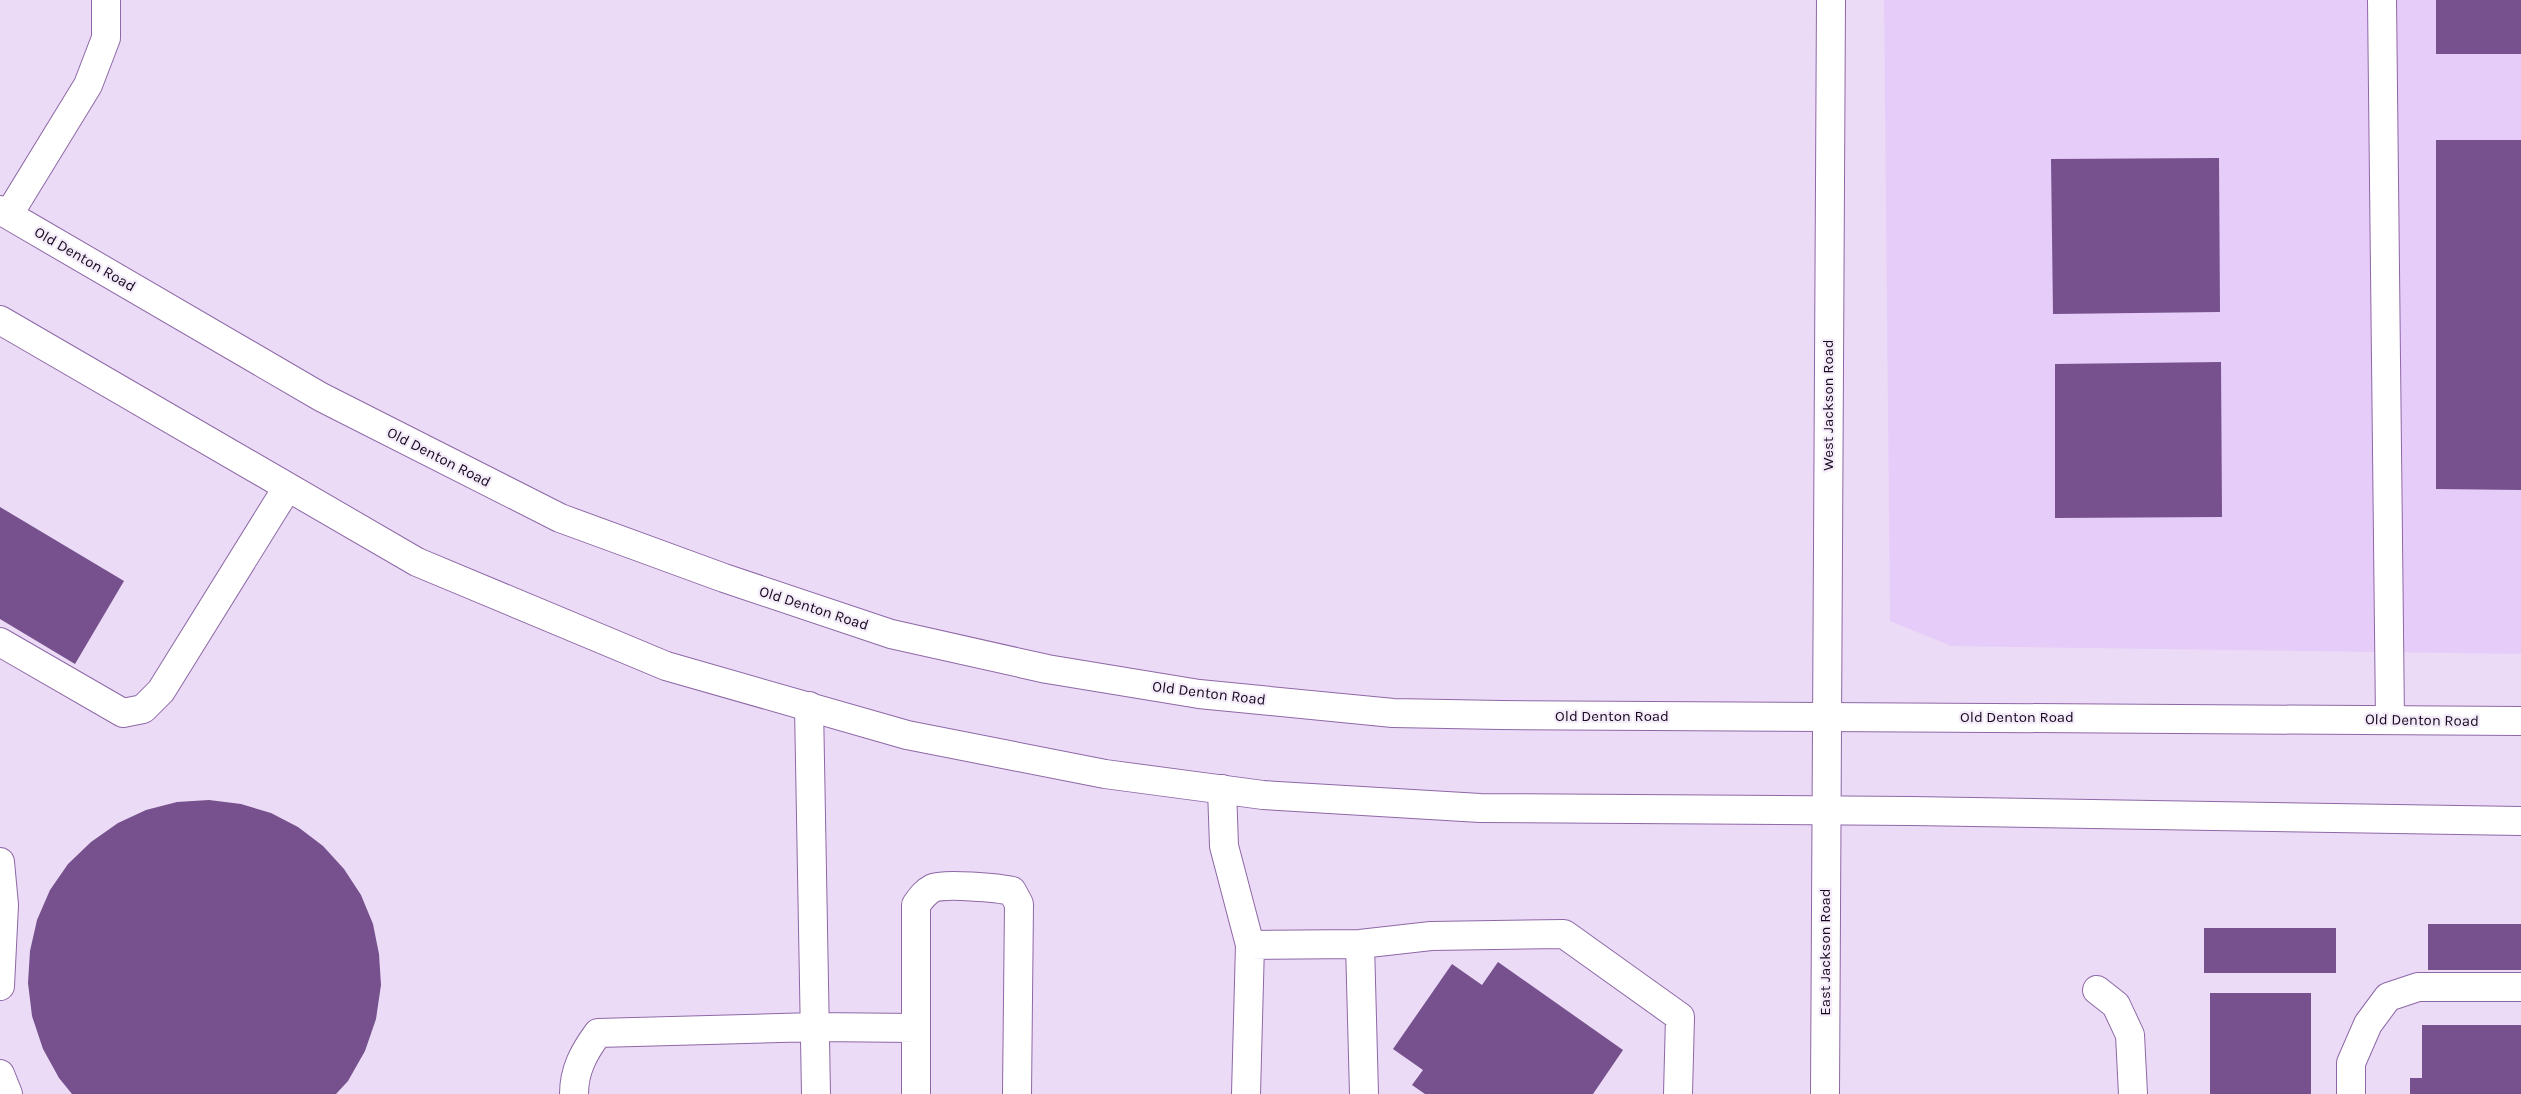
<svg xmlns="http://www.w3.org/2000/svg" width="2521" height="1094" font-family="Karla,sans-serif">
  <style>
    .built { fill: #e6ccf9 }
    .building { fill: #76518d }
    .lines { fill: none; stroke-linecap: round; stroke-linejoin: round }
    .minor-casing { stroke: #8e68a6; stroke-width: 30 }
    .major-casing { stroke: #8e68a6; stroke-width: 30 }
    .minor { stroke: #fff; stroke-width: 28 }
    .major { stroke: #fff; stroke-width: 28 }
    .labels { text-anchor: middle; stroke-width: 4.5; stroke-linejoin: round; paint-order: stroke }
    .street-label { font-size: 15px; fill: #170820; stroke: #f4ebf9 }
  </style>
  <rect width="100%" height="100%" fill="#ebdbf6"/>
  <!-- built -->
  <path class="built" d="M1884,0H2521V654L1951,646L1890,621Z"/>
  <!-- building -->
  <path class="building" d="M2436,0H2521V54H2436Z
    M2436,140H2521V490L2436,489Z
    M2219,158L2220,312L2053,314L2051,159Z
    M2221,362L2222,517L2055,518V364Z
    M0,507L124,581L75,664L0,619Z
    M209,800L241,804L271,813L298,827L323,846L344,869L361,895L373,924L379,954L381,985L376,1019L365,1051L348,1081L336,1094H72L59,1078L43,1049L32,1016L28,983L30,951L37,920L50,890L68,864L91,842L118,823L146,810L177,802Z
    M2428,924H2521V970H2428Z
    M2204,928H2336V973H2204Z
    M1498,962L1623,1050L1593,1094H1425L1412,1085L1423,1070L1393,1049L1452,964L1482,985Z
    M2210,993H2311V1094H2210Z
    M2422,1025H2521V1094H2410V1078H2422Z"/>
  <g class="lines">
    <!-- minor casing -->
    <g class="minor-casing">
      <path id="minor" d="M2382,0L2390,720
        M9,214L88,85L106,38V0
        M0,642L123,713L143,709L161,691L287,488
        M809,706L816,1094
        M1222,789L1224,846L1250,945L1360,944L1431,936L1564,934L1680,1017L1678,1094
        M0,862L4,905L0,986
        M1360,944L1364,1094
        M2097,990L2116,1005L2130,1035L2133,1094
        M0,1074L8,1094
        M574,1094C574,1070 584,1052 598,1033L815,1027L916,1028V905C921,898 925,892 933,888C943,883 999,888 1012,891L1019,904L1017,1094
        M916,1094V1028
        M1246,1094L1250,945
        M1825,1094L1831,0
        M2351,1094V1063L2368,1024L2388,997L2418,987H2521"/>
    </g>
    <!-- major casing -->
    <g class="major-casing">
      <path id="major" d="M0,210L321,397L560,518L724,578L891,634L1047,669L1199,694L1393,713L1501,715L2521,721
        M0,320L417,562L666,666L907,735L1105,774L1263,795L1480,808L1911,811L2521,821"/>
    </g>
    <!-- minor -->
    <use href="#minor" class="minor"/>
    <!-- major -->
    <use href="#major" class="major"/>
  </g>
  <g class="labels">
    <!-- street labels -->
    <g class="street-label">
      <text transform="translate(85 259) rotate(30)" y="5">Old Denton Road</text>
      <text transform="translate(1828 405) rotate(-90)" y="5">West Jackson Road</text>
      <text transform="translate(439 457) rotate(27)" y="5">Old Denton Road</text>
      <text transform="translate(814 608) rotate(18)" y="5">Old Denton Road</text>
      <text transform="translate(1209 693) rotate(7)" y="5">Old Denton Road</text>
      <text x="1612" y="721">Old Denton Road</text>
      <text x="2017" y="722">Old Denton Road</text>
      <text transform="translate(2422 720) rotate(1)" y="5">Old Denton Road</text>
      <text transform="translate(1825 952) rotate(-90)" y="5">East Jackson Road</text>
    </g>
  </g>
</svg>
